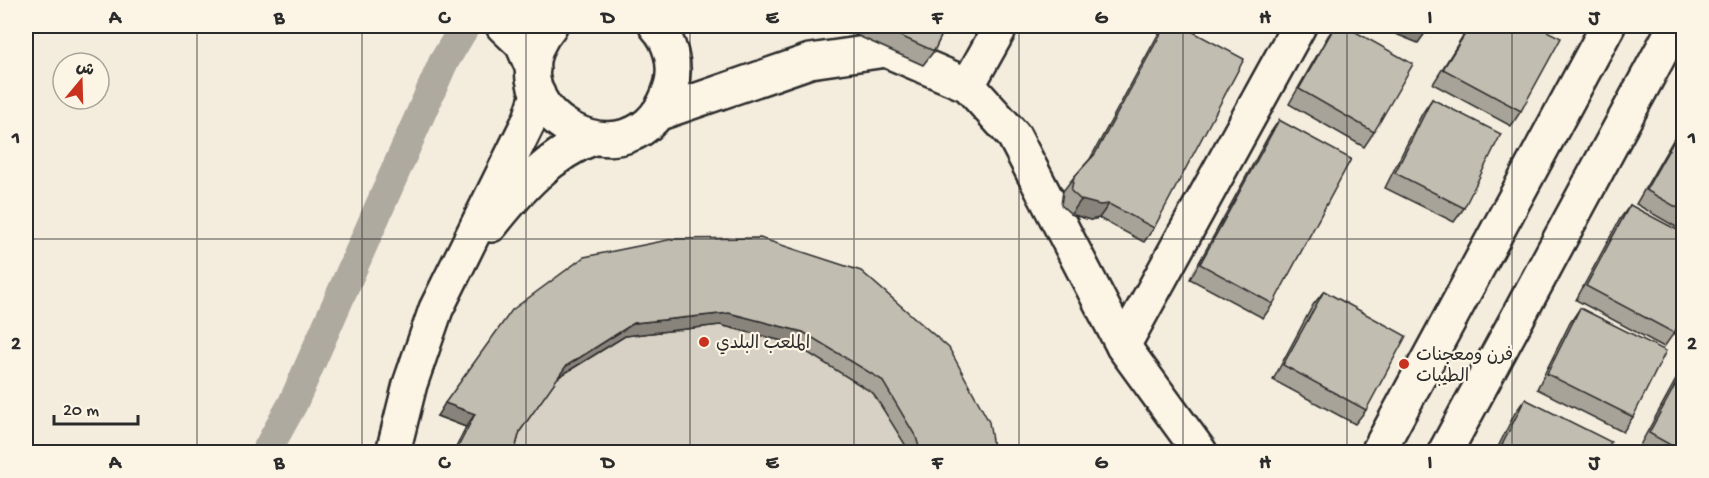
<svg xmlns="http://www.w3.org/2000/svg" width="1709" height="478" font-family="'Gochi Hand','Playpen Sans Arabic',sans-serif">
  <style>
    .green { fill: #d6d1c4; stroke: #807e78; stroke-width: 1.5 }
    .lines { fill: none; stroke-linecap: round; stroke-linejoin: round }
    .canal { stroke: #afaaa0; stroke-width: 30 }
    .minor-casing { stroke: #2b2b2b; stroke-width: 38 }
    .major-casing { stroke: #2b2b2b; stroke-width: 38 }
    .minor { stroke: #fcf5e5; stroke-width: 33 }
    .major { stroke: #fcf5e5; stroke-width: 33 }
    .wall { fill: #a7a398; stroke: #2b2b2b; stroke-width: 1.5 }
    .shaded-wall { fill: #88847c; stroke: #2b2b2b; stroke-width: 1.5 }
    .building { fill: #c2bdb1; stroke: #2b2b2b; stroke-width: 1.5 }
    .grid { fill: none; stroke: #2b2b2b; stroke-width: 1.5; stroke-opacity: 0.55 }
    .poi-dot { fill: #c8321e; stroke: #fcf5e5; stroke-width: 2 }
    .labels { text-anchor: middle; stroke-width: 4.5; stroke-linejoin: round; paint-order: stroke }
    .poi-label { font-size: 18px; fill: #2b2b2b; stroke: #fcf5e5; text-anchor: start }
    .neatline { fill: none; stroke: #2b2b2b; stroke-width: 2 }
    .grid-label { font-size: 20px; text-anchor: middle; font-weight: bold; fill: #2b2b2b }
  </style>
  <rect width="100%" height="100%" fill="#f4edde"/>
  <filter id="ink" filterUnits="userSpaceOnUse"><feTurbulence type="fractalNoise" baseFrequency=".0167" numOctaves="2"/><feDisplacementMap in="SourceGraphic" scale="12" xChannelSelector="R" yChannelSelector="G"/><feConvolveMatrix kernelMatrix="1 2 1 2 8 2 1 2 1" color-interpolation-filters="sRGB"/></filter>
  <g filter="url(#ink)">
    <!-- green -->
    <path class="green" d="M664,252L983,452H453L466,427L437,416L503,323Z"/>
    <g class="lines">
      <!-- canal -->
      <path class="canal" d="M266,452L293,403L443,63L465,26"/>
      <!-- minor casing -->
      <g class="minor-casing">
        <path id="minor" d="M968,85L1001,26
          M1123,346L1299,26"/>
      </g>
      <!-- major casing -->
      <g class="major-casing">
        <path id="major" d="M503,26L522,44L533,69
          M550,26C480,109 637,198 671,86C677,65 670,41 656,26
          M657,114L810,61L886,50L968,85L1014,136L1123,346L1200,452
          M491,225C518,191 551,153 593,138
          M393,452L410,384L436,309L530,119L538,94
          M1378,452L1608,26
          M1445,452L1675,26"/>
      </g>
      <!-- minor -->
      <use href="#minor" class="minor"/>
      <!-- major -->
      <use href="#major" class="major"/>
    </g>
    <!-- wall -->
    <path class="wall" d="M836,26H946L934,51L923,65Z
      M1164,26H1182L1154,228L1144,242L1099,218L1090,220L1071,214L1061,205L1063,191L1074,177L1090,159L1159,33Z
      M1335,26H1345L1374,132L1364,147L1289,104L1328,36Z
      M1469,26H1537L1521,111L1511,126L1433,84Z
      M1546,26H1558L1554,30Z
      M1432,99L1464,208L1454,222L1385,188L1422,114Z
      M1279,120L1273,304L1263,318L1190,279L1269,135Z
      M1683,123V231L1636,204Z
      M1630,205L1674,333L1664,347L1576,300L1620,219Z
      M673,239L994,453H909L908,449L873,393L794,344L720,325L625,336L557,378L520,431L514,453H453L466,427L437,416Z
      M1324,291L1366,410L1355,424L1273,380L1313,305Z
      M1580,308L1633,417L1623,432L1537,389L1570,323Z
      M1683,369V453H1648L1639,447L1678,376Z
      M1525,399L1605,453H1495L1515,413Z"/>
    <!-- shaded-wall -->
    <path class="shaded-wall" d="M769,26H795L783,29Z
      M1245,26H1260L1257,30Z
      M1376,26H1420L1428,29L1418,43Z
      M1081,200L1109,204L1099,218L1090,220L1071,214Z
      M729,313L803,332L794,344L720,325L625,336L557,378L566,366L634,323Z
      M445,403L475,414L466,427L437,416Z"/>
    <!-- building -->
    <path class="building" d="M878,26H946L934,51Z
      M1165,26H1182L1244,59L1154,228L1109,204L1100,205L1081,200L1071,191L1074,177L1095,154Z
      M1335,26H1345L1413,64L1374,132L1299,89Z
      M1420,26H1430L1428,29Z
      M1470,26H1537L1561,38L1521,111L1443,69Z
      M1432,99L1501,134L1464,208L1395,173Z
      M1279,120L1351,159L1273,304L1200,264Z
      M1683,125V211L1646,190Z
      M1630,205L1683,233V316L1674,333L1586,286Z
      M760,238L861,271L949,348L989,422L994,453H921L916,437L882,380L803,332L729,313L634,323L566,366L520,431L514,453H455L475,414L445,403L512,310L584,257L673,239Z
      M1324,291L1406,336L1366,410L1283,365Z
      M1580,308L1666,351L1633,417L1547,374Z
      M1683,371V452L1649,433Z
      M1525,399L1611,442L1605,453H1498Z"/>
  </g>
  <!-- grid -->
  <path class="grid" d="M197,26V452M362,26V452M526,26V452M690,26V452M854,26V452M1019,26V452M1183,26V452M1347,26V452M1512,26V452M26,239H1684"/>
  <!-- markers -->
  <g class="poi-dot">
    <circle cx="704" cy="342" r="6"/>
    <circle cx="1404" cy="364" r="6"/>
  </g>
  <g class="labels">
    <!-- poi labels -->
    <g class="poi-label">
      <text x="716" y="348">الملعب البلدي</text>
      <text x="1416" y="360">فرن ومعجنات<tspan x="1416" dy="21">الطيبات</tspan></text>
    </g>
  </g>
  <!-- margin -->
  <rect width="1709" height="478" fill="none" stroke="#fcf5e5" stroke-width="66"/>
  <!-- north arrow -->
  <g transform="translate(81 81) rotate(19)"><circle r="28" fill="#fcf5e5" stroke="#a8a49b" stroke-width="1.5"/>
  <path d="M0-4.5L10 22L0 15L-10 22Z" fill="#c8321e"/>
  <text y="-9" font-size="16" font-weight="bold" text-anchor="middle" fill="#2b2b2b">ش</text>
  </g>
  <!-- scale -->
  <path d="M54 415v9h84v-9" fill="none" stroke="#2b2b2b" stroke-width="3"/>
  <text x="63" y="415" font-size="18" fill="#2b2b2b" stroke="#fcf5e5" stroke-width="4.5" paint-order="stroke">20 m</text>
  <rect x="33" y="33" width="1643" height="412" class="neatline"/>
  <g class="grid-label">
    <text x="115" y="23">A</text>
    <text x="279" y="23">B</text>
    <text x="444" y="23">C</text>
    <text x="608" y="23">D</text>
    <text x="772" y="23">E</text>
    <text x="937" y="23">F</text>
    <text x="1101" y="23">G</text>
    <text x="1265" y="23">H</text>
    <text x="1430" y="23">I</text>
    <text x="1594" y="23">J</text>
    <text x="16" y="143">1</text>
    <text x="1692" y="143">1</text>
    <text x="16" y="349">2</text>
    <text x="1692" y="349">2</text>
    <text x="115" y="468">A</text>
    <text x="279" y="468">B</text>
    <text x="444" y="468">C</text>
    <text x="608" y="468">D</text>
    <text x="772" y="468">E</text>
    <text x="937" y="468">F</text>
    <text x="1101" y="468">G</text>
    <text x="1265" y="468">H</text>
    <text x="1430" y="468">I</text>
    <text x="1594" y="468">J</text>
  </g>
</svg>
